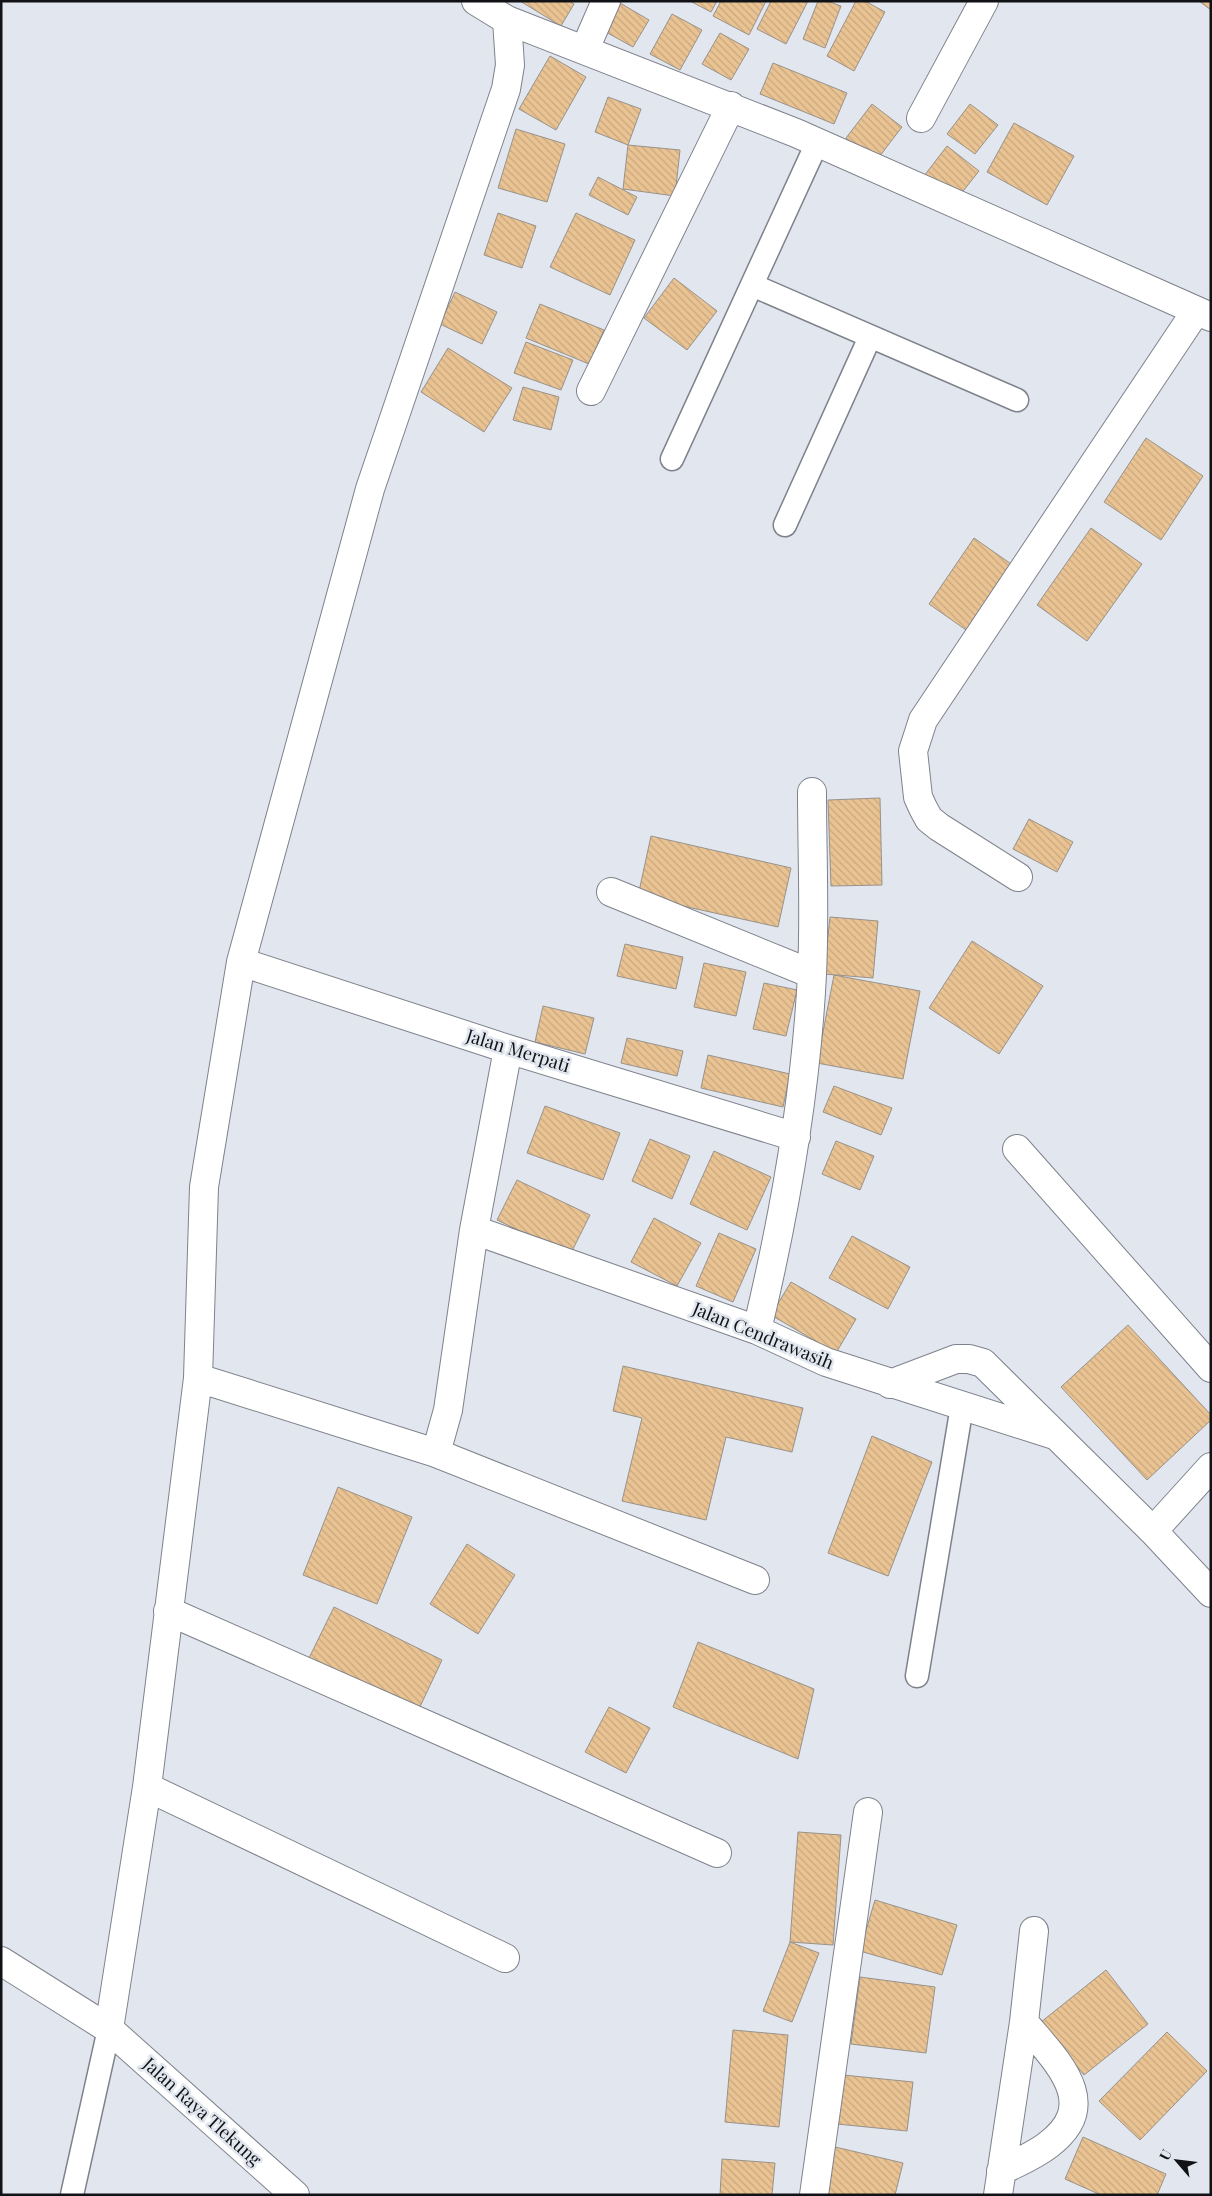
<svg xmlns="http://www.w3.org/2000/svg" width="1212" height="2196" font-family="'Playfair Display',serif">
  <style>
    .building { fill: url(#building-back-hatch); stroke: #98928a }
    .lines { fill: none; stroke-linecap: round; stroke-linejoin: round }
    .service-casing { stroke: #7e828b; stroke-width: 25 }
    .minor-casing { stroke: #7e828b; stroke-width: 30 }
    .secondary-casing { stroke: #7e828b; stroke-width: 30 }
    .service { stroke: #fff; stroke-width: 22 }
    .minor { stroke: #fff; stroke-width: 28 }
    .secondary { stroke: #fff; stroke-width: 28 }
    .labels { text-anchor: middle; stroke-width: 5; stroke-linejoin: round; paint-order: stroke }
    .street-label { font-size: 18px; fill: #101215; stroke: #e1e6ef }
  </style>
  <defs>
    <pattern id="building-back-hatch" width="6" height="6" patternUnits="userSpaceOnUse" patternTransform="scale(1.25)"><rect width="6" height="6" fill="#eac393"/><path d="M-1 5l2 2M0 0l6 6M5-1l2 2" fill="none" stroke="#c8a67e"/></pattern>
  </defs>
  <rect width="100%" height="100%" fill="#e1e6ef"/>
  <!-- building -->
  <path class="building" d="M520,1H569L574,4L561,26Z
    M690,1H717L711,12Z
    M721,1H766L749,35L713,16Z
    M771,1H808L786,44L757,29Z
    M818,1H827L841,6L825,48L803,39Z
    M856,1H865L885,12L854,71L827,56Z
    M1199,1H1211V10Z
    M620,3L649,20L633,47L604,31Z
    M672,14L702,30L680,70L650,54Z
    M720,33L749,49L731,80L702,64Z
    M550,56L586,77L556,130L519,109Z
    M773,63L847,93L834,124L760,94Z
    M608,97L641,109L628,145L595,132Z
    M872,104L902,127L876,161L846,138Z
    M970,104L998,125L975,154L947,134Z
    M1014,123L1074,156L1047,205L987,172Z
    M516,129L565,144L547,202L498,188Z
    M628,145L680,150L675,196L623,189Z
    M947,146L979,171L956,200L924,176Z
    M598,177L637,197L628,215L589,195Z
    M498,213L536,226L522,268L484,255Z
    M576,213L635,240L610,295L550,267Z
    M674,278L717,311L687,350L644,318Z
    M455,292L497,312L482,344L440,324Z
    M540,304L604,330L589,364L526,338Z
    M526,342L573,360L561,390L514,373Z
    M448,348L512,388L484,432L421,392Z
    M523,387L559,397L551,430L513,420Z
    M1146,438L1203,476L1161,540L1104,502Z
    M1091,528L1142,564L1087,641L1037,605Z
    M974,538L1014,566L969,632L929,604Z
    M880,798L882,885L831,886L828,800Z
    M1029,819L1073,842L1057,872L1013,849Z
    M651,836L791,868L778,927L638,896Z
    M830,917L878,921L873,978L824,974Z
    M972,941L1043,986L999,1054L929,1008Z
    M625,944L683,957L676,989L617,976Z
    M704,963L746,972L736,1016L694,1007Z
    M834,975L920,991L903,1079L817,1063Z
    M764,983L797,990L786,1036L753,1029Z
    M543,1006L594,1018L585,1054L535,1042Z
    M627,1038L683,1051L677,1076L621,1063Z
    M708,1055L790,1074L783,1107L701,1088Z
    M834,1086L892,1108L881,1135L823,1112Z
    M545,1106L620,1133L603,1180L527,1153Z
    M650,1139L690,1156L672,1199L632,1181Z
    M836,1141L874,1156L860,1190L822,1174Z
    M714,1151L771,1177L747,1230L690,1204Z
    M517,1180L590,1215L570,1255L497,1220Z
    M654,1218L701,1243L677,1286L631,1262Z
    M719,1233L756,1249L733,1302L696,1286Z
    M852,1236L910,1267L888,1309L829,1278Z
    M791,1282L856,1319L836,1353L771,1315Z
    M1128,1325L1211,1415V1420L1147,1480L1061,1387Z
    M623,1366L803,1408L792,1452L726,1437L706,1520L622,1501L642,1418L613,1411Z
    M872,1436L932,1462L888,1576L828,1553Z
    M338,1487L412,1517L377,1604L303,1575Z
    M467,1544L515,1575L478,1634L430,1604Z
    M334,1607L442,1660L418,1711L309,1658Z
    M698,1642L814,1689L798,1759L673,1707Z
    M609,1707L650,1728L626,1773L585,1752Z
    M798,1832L841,1835L833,1945L790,1942Z
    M875,1900L957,1925L942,1975L860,1951Z
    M790,1942L819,1953L792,2022L763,2011Z
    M1106,1970L1148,2024L1084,2075L1041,2022Z
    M860,1977L935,1987L926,2053L851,2044Z
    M733,2030L788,2035L779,2127L725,2122Z
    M1167,2032L1207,2071L1140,2140L1099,2101Z
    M843,2075L913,2082L907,2131L837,2124Z
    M1083,2137L1166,2174L1157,2195H1101L1065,2179Z
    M831,2146L903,2163L895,2195H833L820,2192Z
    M722,2159L775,2163L772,2195H720Z"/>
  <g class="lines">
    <!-- service casing -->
    <g class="service-casing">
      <path id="service" d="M752,285L1017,400
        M672,459L817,143
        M785,525L870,337
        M917,1676L962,1406
        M72,2195L109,2029"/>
    </g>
    <!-- minor casing -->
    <g class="minor-casing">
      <path id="minor" d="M507,20L796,133L1211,317
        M585,49L606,1
        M921,118L984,1
        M591,391L731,106
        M1018,877L939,827L929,819L923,808L918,797L913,751L923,720L1196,311
        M611,892L812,974
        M241,962L508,1049L796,1137
        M1017,1149L1211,1368
        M474,1230L757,1330L826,1362L1054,1435
        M757,1330C785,1213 806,1095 812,974C815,914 812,852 812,792
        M198,1378L436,1453L755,1580
        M890,1384L956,1359H969L983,1363L1153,1531L1211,1467
        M436,1453L448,1410L474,1230L508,1049
        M1153,1531L1211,1593
        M168,1611L717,1853
        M147,1787L505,1958
        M109,2029L147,1787L198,1378L204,1187L241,962L370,489L506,89L510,65L507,20L476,1
        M1001,2171C1016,2163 1034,2156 1048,2145C1104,2103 1055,2060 1024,2022
        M814,2195L868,1812
        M998,2195L1024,2022L1034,1931"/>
    </g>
    <!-- secondary casing -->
    <g class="secondary-casing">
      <path id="secondary" d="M1,1961L109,2029L295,2195"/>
    </g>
    <!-- service -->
    <use href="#service" class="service"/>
    <!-- minor -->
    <use href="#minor" class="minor"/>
    <!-- secondary -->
    <use href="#secondary" class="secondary"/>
  </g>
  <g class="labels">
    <!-- street labels -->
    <g class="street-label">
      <text transform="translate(518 1051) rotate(17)" y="6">Jalan Merpati</text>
      <text transform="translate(763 1336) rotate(22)" y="6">Jalan Cendrawasih</text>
      <text transform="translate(202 2112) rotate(42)" y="6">Jalan Raya Tlekung</text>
    </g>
  </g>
  <!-- border -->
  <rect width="1212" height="2196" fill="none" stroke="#101215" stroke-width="5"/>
  <!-- north arrow -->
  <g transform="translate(1177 2161) rotate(298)" stroke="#e1e6ef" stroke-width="4" paint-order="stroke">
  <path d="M0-4L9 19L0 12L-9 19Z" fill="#101215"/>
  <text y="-8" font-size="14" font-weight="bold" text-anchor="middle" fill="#101215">U</text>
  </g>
</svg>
